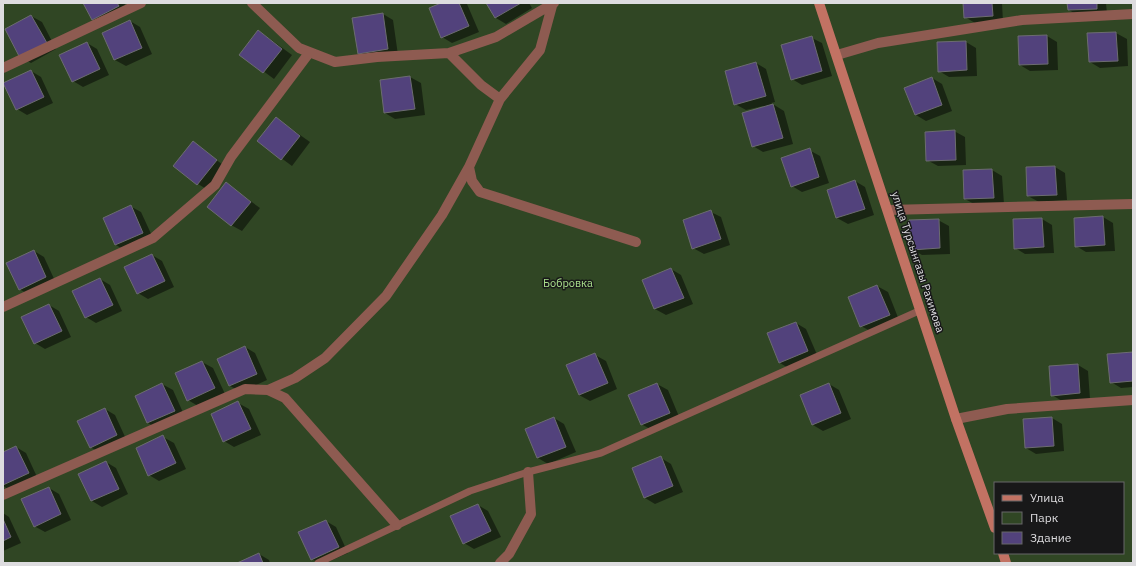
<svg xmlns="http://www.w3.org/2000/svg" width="1136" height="566" font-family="'IBM Plex Sans',sans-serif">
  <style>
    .green { fill: #304624; fill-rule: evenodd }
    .shadow { fill: #0007 }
    .building { fill: #52427c; stroke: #6c6c70 }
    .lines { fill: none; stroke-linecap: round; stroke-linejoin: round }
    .lane { stroke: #8e5b51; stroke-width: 7 }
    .street { stroke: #8e5b51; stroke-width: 10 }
    .secondary { stroke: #c27263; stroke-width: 10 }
    .labels { text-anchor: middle; stroke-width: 3; stroke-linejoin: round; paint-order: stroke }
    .street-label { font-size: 11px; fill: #dddcdf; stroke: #181819 }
    .park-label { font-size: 11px; fill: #aae08c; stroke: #181819 }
  </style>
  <rect width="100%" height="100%" fill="#302f33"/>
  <!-- green -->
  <path class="green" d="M3,3H1133V563H3ZM995,483H1123V553H995Z"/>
  <!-- shadow -->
  <path class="shadow" d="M84,3H124L129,12L103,26L93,20Z
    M444,3L467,4L479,32L452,43L442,37Z
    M487,3H529L532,8L506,24L496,18Z
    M964,3H1002L1003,22L975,23L965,17Z
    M1068,3H1106L1107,14L1079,16L1069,10Z
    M383,14L393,20L398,55L369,59L359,53Z
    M31,16L42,22L56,49L31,63L20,57Z
    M130,21L140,27L152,54L126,66L115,60L103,34Z
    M259,31L292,55L274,79L240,54Z
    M1116,33L1127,39L1128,66L1100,68L1090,62L1088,34Z
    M1047,36L1057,42L1058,70L1030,71L1020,65Z
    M812,38L822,43L832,76L802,85L792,79Z
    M966,42L976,48L977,76L949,77L939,71Z
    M87,43L97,49L109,75L83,87L73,81Z
    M756,63L766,69L775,102L771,103L784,111L793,144L763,152L753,146L763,106L746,110L735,104Z
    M31,71L41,77L53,103L27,115L17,109Z
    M410,77L421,83L425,115L395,119L385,113L381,81Z
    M932,78L942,84L952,111L926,121L916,115L906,88Z
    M276,118L310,142L292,166L258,141Z
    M954,131L965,137L966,165L938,166L927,160Z
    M193,143L226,167L208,190L198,184Z
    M809,150L820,156L829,183L802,192L792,186Z
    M1055,167L1065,173L1067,200L1039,202L1028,196Z
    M992,170L1002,176L1004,204L976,205L965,199L964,171Z
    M855,181L865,187L874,215L848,224L837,218Z
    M227,184L260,208L242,231L231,225Z
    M130,206L141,212L153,238L126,251L116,245L104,218Z
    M711,212L721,217L730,245L704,254L693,248Z
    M1103,217L1113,223L1115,251L1086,252L1076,246Z
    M1042,219L1052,225L1054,253L1025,254L1015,248Z
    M938,220L949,226L950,254L922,255L912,249Z
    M34,251L44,257L56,283L30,295L19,289Z
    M152,255L162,261L174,287L148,299L138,293Z
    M671,269L681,275L693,304L666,315L655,309L643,280Z
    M100,279L110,285L122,311L96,323L86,317Z
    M877,286L888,292L899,320L872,332L861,326L849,297Z
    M49,305L59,311L71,337L45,349L35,343Z
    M796,323L806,329L818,357L790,369L780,363L768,334Z
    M245,347L255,353L267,380L241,392L230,386L218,360Z
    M1133,353V387L1121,388L1111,382Z
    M595,355L606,361L617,389L590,401L579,395Z
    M202,362L213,368L225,394L198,406L188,400Z
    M1078,365L1088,371L1090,399L1062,401L1052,395Z
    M162,384L173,390L185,417L158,429L148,423L136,397Z
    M657,384L668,390L680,419L652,430L641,424Z
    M829,384L839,390L851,419L823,431L813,425Z
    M238,403L249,409L261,435L234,447L224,441Z
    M105,409L115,415L127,441L101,453L90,447Z
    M554,418L564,424L576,452L548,464L538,458Z
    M1052,418L1062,424L1064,451L1036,454L1026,448Z
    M163,437L174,443L186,469L159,481L149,475Z
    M16,447L26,453L38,479L12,491L3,486V453Z
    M661,458L671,464L683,492L655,504L645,498Z
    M106,462L116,468L128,494L102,507L92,501Z
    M49,488L59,494L71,520L45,532L34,526Z
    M478,505L488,511L501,537L474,549L464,543Z
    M3,513L9,517L21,543L3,551Z
    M326,521L336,527L348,553L326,563H319L312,559Z
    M259,554L269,560L270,563H239Z"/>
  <!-- building -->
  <path class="building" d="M83,3H117L119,6L92,20Z
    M441,3H459L469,26L441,38L429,8Z
    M486,3H521L495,18Z
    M963,3H992L993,16L964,18Z
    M1067,3H1097V9L1068,10Z
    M383,13L388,49L358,54L352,18Z
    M31,15L47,43L20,58L5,29Z
    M130,20L142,48L114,60L102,33Z
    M258,30L282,49L263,73L239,55Z
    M1116,32L1118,61L1089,62L1087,33Z
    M1047,35L1048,64L1019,65L1018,36Z
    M812,36L822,71L791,80L781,45Z
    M966,41L967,70L938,72L937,42Z
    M87,42L100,69L72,82L59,55Z
    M756,62L766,96L734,105L725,71Z
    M31,70L44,97L16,110L3,83Z
    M410,76L415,109L384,113L380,80Z
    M932,77L942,105L915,115L904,88Z
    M773,104L783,138L752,147L742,113Z
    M276,117L300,136L281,160L257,141Z
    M955,130L956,160L926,161L925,132Z
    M193,141L217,160L197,185L173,166Z
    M810,148L819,177L791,187L781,158Z
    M1055,166L1057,195L1027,196L1026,167Z
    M992,169L994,198L964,199L963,170Z
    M855,180L865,209L836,218L827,190Z
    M226,182L251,202L231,226L207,207Z
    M131,205L143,233L115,245L103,218Z
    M711,210L721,239L692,249L683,220Z
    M1103,216L1105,245L1075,247L1074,218Z
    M1042,218L1044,247L1014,249L1013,219Z
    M939,219L940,248L911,250L909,220Z
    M34,250L46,277L19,290L6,263Z
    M152,254L165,281L137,294L124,267Z
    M671,268L684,298L654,309L642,280Z
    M100,278L113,305L85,318L72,291Z
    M877,285L890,315L860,327L848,297Z
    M49,304L62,331L34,344L21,317Z
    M796,322L808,351L779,363L767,333Z
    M245,346L257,374L229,386L217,359Z
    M1133,352V381L1110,383L1107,354Z
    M595,353L608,383L579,395L566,365Z
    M202,361L215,388L187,401L175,373Z
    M1078,364L1080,393L1051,396L1049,366Z
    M162,383L175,411L147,423L135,396Z
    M657,383L670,413L641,425L628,395Z
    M829,383L841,413L812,425L800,395Z
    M238,401L251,429L223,442L211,414Z
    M105,408L117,435L90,448L77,421Z
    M554,417L566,447L537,458L525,429Z
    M1052,417L1054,446L1025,448L1023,419Z
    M163,435L176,463L148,476L136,448Z
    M16,446L29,473L3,485V452Z
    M661,456L673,486L644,498L632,468Z
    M106,461L119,489L91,501L78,474Z
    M49,487L61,514L34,527L21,499Z
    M478,504L491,531L463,544L450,516Z
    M3,519L11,537L3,541Z
    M326,520L339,547L311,560L298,532Z
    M259,553L263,563H237Z"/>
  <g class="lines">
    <!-- lane -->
    <path class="lane" d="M318,563L470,491L528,472L601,453L921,310"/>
    <!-- street -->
    <path class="street" d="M252,3L299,48L335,62L377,57L449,53L496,37L554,3
      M552,6L540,50L500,99L469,167L472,181L480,192L636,242
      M449,53L481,85L500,99
      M837,55L878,43L1022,20L1133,14
      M3,68L141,3
      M888,210L1133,204
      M3,307L153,238L215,185L231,157L309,53
      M268,390L295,378L325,358L386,296L442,215L469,167
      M956,419L1007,409L1133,400
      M3,495L245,389L268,390L285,398L397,525
      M500,563L509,554L531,514L528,472"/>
    <!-- secondary -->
    <path class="secondary" d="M819,3L956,419L995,528
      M1003,553L1006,563"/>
  </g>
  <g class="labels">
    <!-- street labels -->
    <g class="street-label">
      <text transform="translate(918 262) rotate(72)" y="4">улица Турсынгазы Рахимова</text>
    </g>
    <!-- park labels -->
    <g class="park-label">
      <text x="568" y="287">Бобровка</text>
    </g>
  </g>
  <!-- border -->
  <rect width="1136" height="566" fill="none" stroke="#dddcdf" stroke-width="8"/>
  <!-- legend -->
  <rect x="994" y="482" width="130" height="72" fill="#181819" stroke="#676668"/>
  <rect x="1002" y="495" width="20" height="6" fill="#c27263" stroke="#676668"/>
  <text x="1030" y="502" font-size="12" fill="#dddcdf">Улица</text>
  <rect x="1002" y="512" width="20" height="12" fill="#304624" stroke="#676668"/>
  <text x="1030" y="522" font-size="12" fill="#dddcdf">Парк</text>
  <rect x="1002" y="532" width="20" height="12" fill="#52427c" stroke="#676668"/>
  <text x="1030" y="542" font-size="12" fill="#dddcdf">Здание</text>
</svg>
